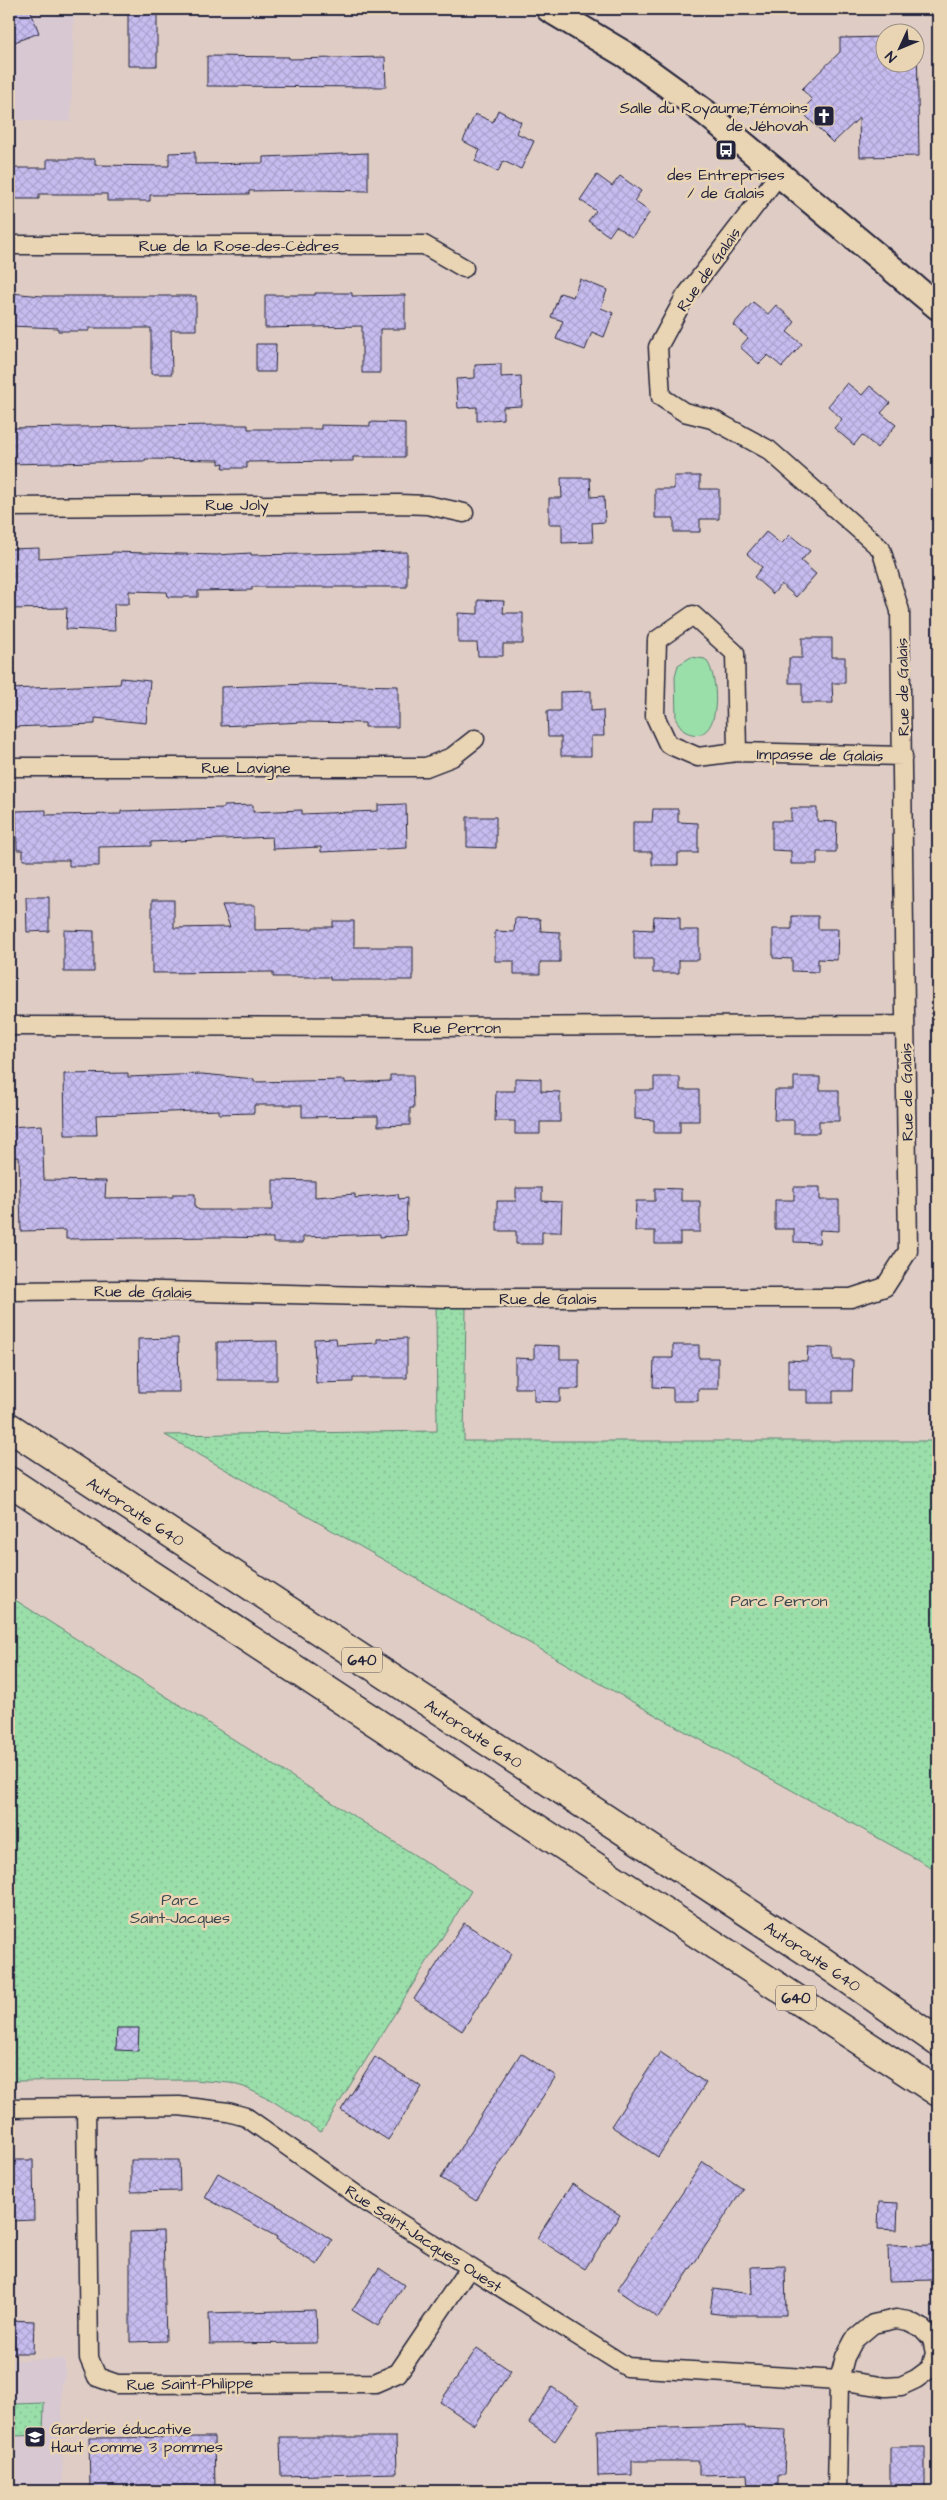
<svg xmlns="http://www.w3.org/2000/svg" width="947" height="2500" font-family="'Architects Daughter',sans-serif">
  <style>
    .built { fill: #d8c8d1 }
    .grass { fill: #9adeaa; stroke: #5e8072 }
    .park { fill: url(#park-dots); stroke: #5e8072 }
    .building { fill: url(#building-cross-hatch); stroke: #22223b }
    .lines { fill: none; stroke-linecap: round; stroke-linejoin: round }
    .street-casing { stroke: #22223b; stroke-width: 21 }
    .secondary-casing { stroke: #22223b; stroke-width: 29 }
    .highway-casing { stroke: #22223b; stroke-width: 31 }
    .street { stroke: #e9d4b3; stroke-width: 18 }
    .secondary { stroke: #e9d4b3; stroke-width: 25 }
    .highway { stroke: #e9d4b3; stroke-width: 28 }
    .labels { text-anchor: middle; stroke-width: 5; stroke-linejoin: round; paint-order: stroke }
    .shield { fill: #e9d4b3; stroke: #5e575f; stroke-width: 1 }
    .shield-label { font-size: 15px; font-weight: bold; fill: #22223b }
    .poi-label { font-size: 16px; fill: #22223b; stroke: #e9d4b3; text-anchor: end }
    .street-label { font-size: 16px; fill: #22223b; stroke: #e9d4b3 }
    .park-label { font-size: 16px; fill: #3a4851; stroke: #e9d4b3 }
  </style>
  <defs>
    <pattern id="park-dots" width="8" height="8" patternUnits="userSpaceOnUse" patternTransform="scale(1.25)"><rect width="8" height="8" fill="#9adeaa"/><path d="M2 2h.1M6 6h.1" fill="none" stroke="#84be93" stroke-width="1.8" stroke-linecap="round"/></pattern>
    <pattern id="building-cross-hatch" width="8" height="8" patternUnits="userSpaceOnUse" patternTransform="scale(1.25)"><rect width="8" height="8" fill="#c7bcee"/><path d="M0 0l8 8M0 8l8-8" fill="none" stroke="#aba1cd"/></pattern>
  </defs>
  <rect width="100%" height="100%" fill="#dfcdc5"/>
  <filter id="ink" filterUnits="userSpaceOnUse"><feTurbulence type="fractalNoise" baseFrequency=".02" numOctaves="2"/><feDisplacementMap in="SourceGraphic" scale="10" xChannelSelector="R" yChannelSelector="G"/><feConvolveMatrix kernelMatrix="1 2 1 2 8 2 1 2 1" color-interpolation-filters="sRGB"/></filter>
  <g filter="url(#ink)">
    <!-- built -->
    <path class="built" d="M9,9H74L71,122L9,120Z
      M65,2359V2377L62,2383L63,2491H9V2360Z"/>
    <!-- grass -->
    <path class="grass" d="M691,657L705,659C720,673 724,752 684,731L676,720L675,676L678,665Z"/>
    <!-- park -->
    <path class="park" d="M436,1301L466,1307L464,1441H938V1871L652,1713L165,1435L437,1431Z
      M9,1596L471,1891L321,2132L271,2100L244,2087L230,2083L194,2080L9,2081Z
      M44,2403L43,2435L13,2436L14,2404Z"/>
    <!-- building -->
    <path class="building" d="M9,9H30L39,33L9,44Z
      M128,9H157V66H128Z
      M917,36L919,156L860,157L859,118L833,143L801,111L812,100L802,89L840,52V38L884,37V62H914V37Z
      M207,56L289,57V59L385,57L386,87L207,86Z
      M498,110L521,122L516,133L534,141L521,169L503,161L498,172L475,161L480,150L463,141L475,114L493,122Z
      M195,152V164L263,163V157L368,153V191L311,190L249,191V194L150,195V201H107V194H39V199H9V168H47V159H95V165L169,166V153Z
      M597,175L612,186L620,176L641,191L634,201L650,212L632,237L616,226L609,236L588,221L596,211L580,200Z
      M580,279L607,290L601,308L613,313L604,337L592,332L585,350L556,339L563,321L551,317L560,293L573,297Z
      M11,293L42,296H196V330H171L172,374H151V328H89V331H58V328L10,326Z
      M315,293H352V296L405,295V329H380V373H362V326L265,328V295H315Z
      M753,302L768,314L776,305L795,322L787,332L802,344L782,367L768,355L759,364L740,347L748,338L733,325Z
      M256,344H276L275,372H256Z
      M501,364V377L521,376L522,406L503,407V419L477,421V407L458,408L456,379L475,378V365Z
      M847,383L862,395L870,386L890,403L881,413L896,425L877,448L862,435L854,445L834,428L842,419L828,406Z
      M370,422L405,423V457H353V461L247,462V468H223L224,463L219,464V460L145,459V461L9,464V428L219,425H248V429H321V425L370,426Z
      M674,476H700V489H719V519H700V532H674V518H655V489H674Z
      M561,478H590L591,497L604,496L605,522L592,523L593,542L562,543V524H549V498H562Z
      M766,532L781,544L790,535L810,551L801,561L816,574L796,597L781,584L773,594L754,577L762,567L747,554Z
      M39,548V558L112,554V552L216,555L251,553V555L407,552V587H252V590L198,591V597H168L167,592L129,591V604H114L115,631L66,629L67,608L9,609V549Z
      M478,600L504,601L503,613H523V644H503V656H478L477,643H458V613L478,614Z
      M802,638H832V657H845V683H832L833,703H802V683H789V658H802Z
      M121,678L150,681L146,723L95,718V724L12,727L11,689L120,684Z
      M310,684L398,686V727H365V723L303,722L221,726V687Z
      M591,691V711L603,710L604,736H591V756H561V737H548L547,711H560V692Z
      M406,804L407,848L321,852V847L273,849L272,837L151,842V846L99,847V866H69V860H23V850H17L16,811L46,810V815L121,814V811L224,808V806L253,805V812L302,810V814L378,811V805Z
      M791,808H817V821L837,822L836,852H817V864H791V851L772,850V821H791Z
      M653,809H678V822L698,823V853H678V865H652V852H633V822H652Z
      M467,817H496V848L467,847Z
      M26,897H49V931L27,932Z
      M152,900H174V928L230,927L222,905H255V930L313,929V927H333V921H354V947H413V980H330V977H273V972L152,973Z
      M654,916L680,917V930H699V960H679V973H653V959H634V929L653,930Z
      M792,916H818V929H838L837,960L818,959V972L792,971V959L773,958V929H792Z
      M515,918L540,919L541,931L560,932V962H540V974H514V961H495V931L514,932Z
      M64,930L94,931V972H64Z
      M128,1073V1077L202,1074L254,1079V1082L345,1080V1083L390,1081V1075H413L414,1108H410V1125L378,1126V1116L302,1117V1105H254V1113L219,1114V1110L96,1115L97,1135H65L64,1074Z
      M654,1077H680V1090H699V1121H680V1133H654V1120L635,1119V1090H654Z
      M794,1077H820V1090H839V1121H819V1133H794V1120H774L775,1090H794Z
      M515,1078L541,1079V1091L560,1092V1122H540V1134H515V1121H495L496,1091H515Z
      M42,1125L44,1180L106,1181L105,1198L173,1197V1194H195V1208L200,1210H273V1180L315,1181V1197L355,1194V1198L398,1194L399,1199L407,1198L406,1235L380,1237V1234L303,1237V1243H273V1238L218,1237L66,1239V1230L21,1231L19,1157L9,1158V1127Z
      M794,1187H820V1200H839V1231L820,1230L819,1243L794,1242V1229H775V1200H794Z
      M516,1188H542V1201L562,1202L561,1232H542V1244H516V1231H497V1201H516Z
      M655,1188L681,1189V1201H700V1232H680V1244H655V1231H635L636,1201H655Z
      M178,1338L179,1392H139L138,1339Z
      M336,1338L337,1345L377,1343V1339L407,1338V1378H353V1382L316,1383L314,1339Z
      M277,1341V1380H217V1342Z
      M534,1345L560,1346V1359H579V1389H560V1402L534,1401V1388H515V1358L534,1359Z
      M673,1345H699V1358H718V1389H698V1401H673V1388L653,1387L654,1358H673Z
      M808,1347L833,1348V1360H853L852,1391H833V1403H807V1390H788V1360L807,1361Z
      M464,1923L512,1954L462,2031L414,1999Z
      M117,2028H139L138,2051L116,2050Z
      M660,2052L706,2083L658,2157L611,2126Z
      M521,2053L556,2076L476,2201L441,2178Z
      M375,2057L422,2087L388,2140L341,2110Z
      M9,2160H33L34,2220L9,2221Z
      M131,2160H179L180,2191L131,2192Z
      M703,2162L743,2189L658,2318L617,2290Z
      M218,2173L290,2213L332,2240L317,2265L276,2239L277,2237L204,2197Z
      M572,2184L620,2215L585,2269L537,2238Z
      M879,2202L898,2203L897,2230L878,2229Z
      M163,2231L166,2341L130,2342V2232Z
      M932,2245L933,2280L889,2281L888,2246Z
      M785,2266L786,2315H727L710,2313L713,2289L752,2294L751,2267Z
      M379,2268L404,2285L378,2326L352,2310Z
      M316,2310L317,2343L210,2344L209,2313Z
      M9,2320L34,2321L33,2353H9Z
      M477,2348L511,2371L474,2425L440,2402Z
      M552,2387L579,2405L555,2441L529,2423Z
      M745,2426V2428L786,2430L784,2475H778V2491H748L747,2474L699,2475V2461H632V2475L598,2476L597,2430Z
      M202,2437H214L215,2488L202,2489V2491H102L101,2488H90L89,2438Z
      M280,2437H396L397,2473L281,2476Z
      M890,2447H925V2491H890Z"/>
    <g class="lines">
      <!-- street casing -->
      <g class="street-casing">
        <path id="street" d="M9,245H424L464,268
          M9,507L399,504L427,505L464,513
          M737,752L735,653L693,615L657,640L655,716L668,744L698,757L737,752L903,756
          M9,767H426L452,757L475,739
          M9,1026L425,1027L905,1025
          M9,1291L122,1290L446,1298H851L885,1287L908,1251L900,611L881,549L769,450L712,419L684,412L661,397L658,347L685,297L780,173
          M86,2107L89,2358L97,2377L117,2384L375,2383L398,2373L469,2268
          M9,2108L179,2106L228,2112L246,2117L368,2203L627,2367L839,2380L886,2387L901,2386L916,2379L931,2368L935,2353L932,2339L922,2328L908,2321L896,2319L873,2324L854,2340L845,2357L839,2380L837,2491"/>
      </g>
      <!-- secondary casing -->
      <g class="secondary-casing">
        <path id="secondary" d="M549,9L626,55L706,113L938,307"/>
      </g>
      <!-- highway casing -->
      <g class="highway-casing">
        <path id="highway" d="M9,1427L822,1961L938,2042
          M9,1481L938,2092"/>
      </g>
      <!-- street -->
      <use href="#street" class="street"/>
      <!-- secondary -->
      <use href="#secondary" class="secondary"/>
      <!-- highway -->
      <use href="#highway" class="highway"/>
    </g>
  </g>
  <!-- icons -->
  <defs>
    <g id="church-square" transform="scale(1.125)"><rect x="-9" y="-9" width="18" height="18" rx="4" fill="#22223b" stroke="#e9d4b3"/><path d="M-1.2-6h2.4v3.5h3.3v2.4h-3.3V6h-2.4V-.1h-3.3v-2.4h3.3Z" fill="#fff"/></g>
    <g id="bus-square" transform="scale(1.125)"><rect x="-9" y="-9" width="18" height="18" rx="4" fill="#22223b" stroke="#e9d4b3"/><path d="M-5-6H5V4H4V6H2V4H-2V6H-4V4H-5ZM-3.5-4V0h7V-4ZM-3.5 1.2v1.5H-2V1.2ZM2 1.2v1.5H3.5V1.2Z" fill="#fff"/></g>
    <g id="school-square" transform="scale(1.125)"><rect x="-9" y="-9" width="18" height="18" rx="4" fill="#22223b" stroke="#e9d4b3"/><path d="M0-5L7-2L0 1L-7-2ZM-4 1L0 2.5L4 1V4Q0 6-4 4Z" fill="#fff"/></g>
  </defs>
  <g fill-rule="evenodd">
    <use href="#church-square" x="824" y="116"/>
    <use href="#bus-square" x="726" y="150"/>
    <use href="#school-square" x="35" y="2437"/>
  </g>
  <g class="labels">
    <!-- shield labels -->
    <g class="shield">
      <rect x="342" y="1647.5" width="40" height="25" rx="4"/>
      <rect x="776" y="1985.5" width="40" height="25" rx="4"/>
    </g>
    <g class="shield-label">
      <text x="362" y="1665">640</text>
      <text x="796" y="2003">640</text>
    </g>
    <!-- poi labels -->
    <g class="poi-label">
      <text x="808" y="113">Salle du Royaume;Témoins<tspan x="808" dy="18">de Jéhovah</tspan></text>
      <text x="726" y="180" text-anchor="middle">des Entreprises<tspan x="726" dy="18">/ de Galais</tspan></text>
      <text x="51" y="2434" text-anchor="start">Garderie éducative<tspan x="51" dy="18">Haut comme 3 pommes</tspan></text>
    </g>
    <!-- street labels -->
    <g class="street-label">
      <text x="239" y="251">Rue de la Rose-des-Cèdres</text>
      <text transform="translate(708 269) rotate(-55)" y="6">Rue de Galais</text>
      <text x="237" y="510">Rue Joly</text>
      <text transform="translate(902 687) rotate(-91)" y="6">Rue de Galais</text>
      <text transform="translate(820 754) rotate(1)" y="6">Impasse de Galais</text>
      <text x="246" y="773">Rue Lavigne</text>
      <text x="457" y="1033">Rue Perron</text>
      <text transform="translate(906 1092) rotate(-91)" y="6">Rue de Galais</text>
      <text transform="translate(143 1291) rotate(1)" y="6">Rue de Galais</text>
      <text x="548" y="1304">Rue de Galais</text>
      <text transform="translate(136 1511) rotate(33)" y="6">Autoroute 640</text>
      <text transform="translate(474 1733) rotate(33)" y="6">Autoroute 640</text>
      <text transform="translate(813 1956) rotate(34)" y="6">Autoroute 640</text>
      <text transform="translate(424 2238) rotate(33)" y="6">Rue Saint-Jacques Ouest</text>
      <text transform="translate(190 2383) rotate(-1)" y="6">Rue Saint-Philippe</text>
    </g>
    <!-- park labels -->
    <g class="park-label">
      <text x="779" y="1606">Parc Perron</text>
      <text x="180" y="1905">Parc<tspan x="180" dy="18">Saint-Jacques</tspan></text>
    </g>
  </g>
  <!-- margin -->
  <rect width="947" height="2500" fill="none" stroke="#e9d4b3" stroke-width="30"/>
  <rect x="15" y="15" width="917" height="2470" fill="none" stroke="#22223b" stroke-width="2" filter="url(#ink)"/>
  <!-- north arrow -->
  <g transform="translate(900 48) rotate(226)"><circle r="24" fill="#e9d4b3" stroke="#998d83"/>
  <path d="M0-4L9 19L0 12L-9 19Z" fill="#22223b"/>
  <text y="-8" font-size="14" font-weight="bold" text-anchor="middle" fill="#22223b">N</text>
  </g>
</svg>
